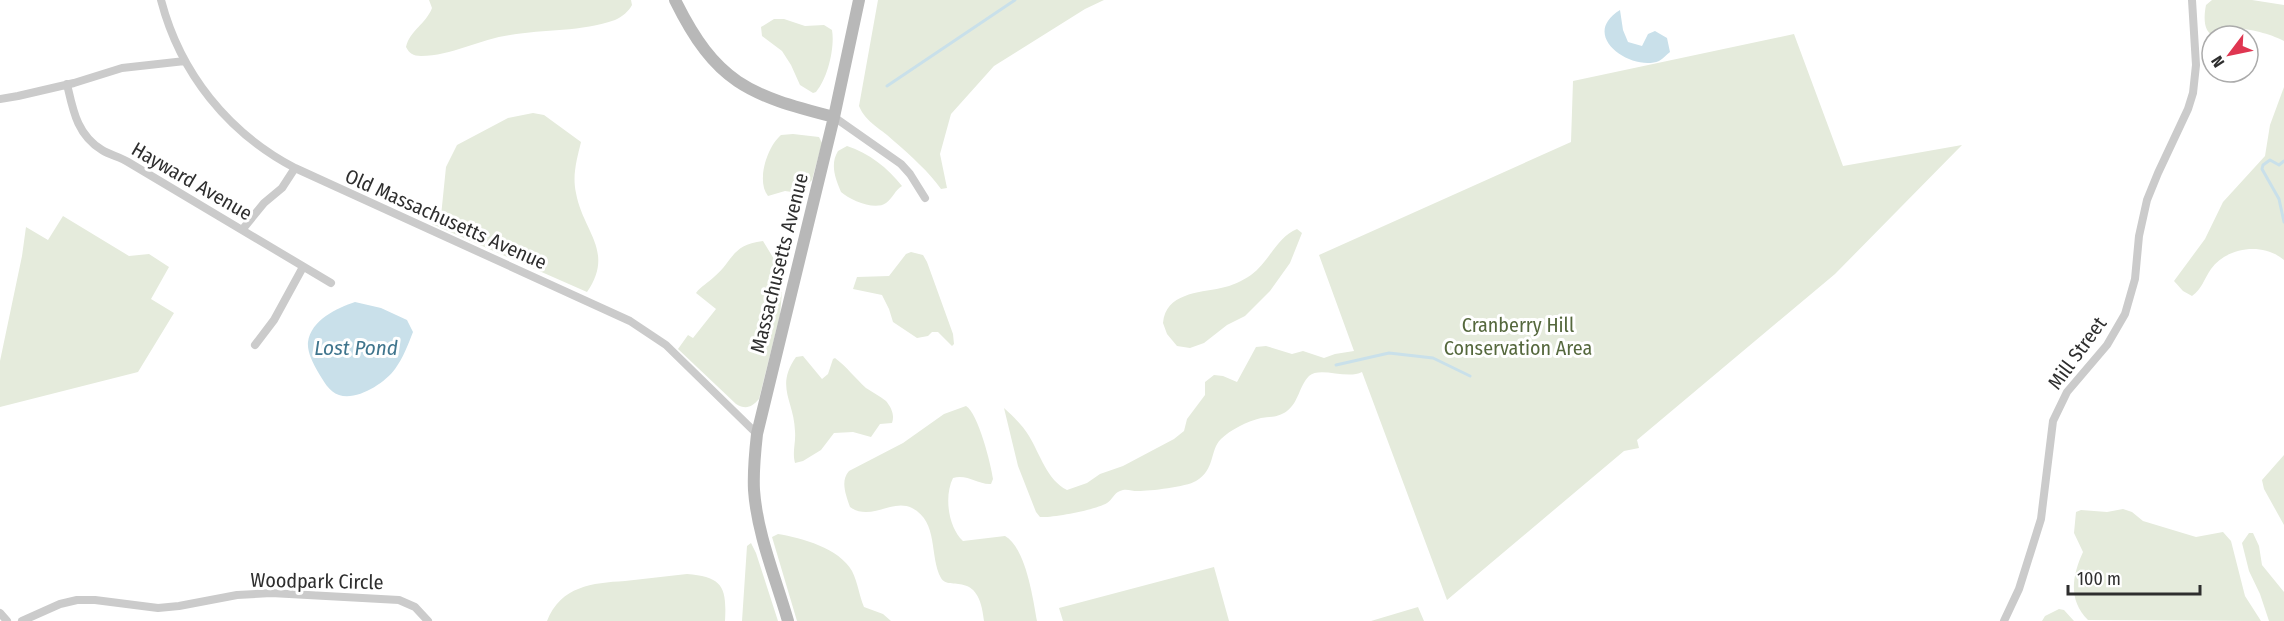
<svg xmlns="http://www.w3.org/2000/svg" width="2284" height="621" font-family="'Fira Sans Condensed',sans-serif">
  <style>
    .green { fill: #e5ebdc }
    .water { fill: #c9e0ea }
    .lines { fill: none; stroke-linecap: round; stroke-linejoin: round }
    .stream { stroke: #c9e0ea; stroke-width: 3 }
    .street { stroke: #cbcbcb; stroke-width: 8 }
    .secondary { stroke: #b8b8b8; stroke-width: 12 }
    .labels { text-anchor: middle; stroke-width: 6; stroke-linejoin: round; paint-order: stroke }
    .street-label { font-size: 20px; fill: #2e2e2e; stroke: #fff }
    .park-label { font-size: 20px; fill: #55683d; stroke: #fff }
    .water-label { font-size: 21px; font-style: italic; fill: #3f758d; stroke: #fff }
  </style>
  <rect width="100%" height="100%" fill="#fff"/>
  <!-- green -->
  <path class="green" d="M429,0H631L632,5C629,11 622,17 615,20C582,32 544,29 510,35C480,39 451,56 421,56C413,56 409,53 406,47C410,30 426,24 432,8Z
    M878,0H1104L1085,9L994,66L951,114L940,154L947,188L941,189C929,172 911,156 895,142C882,129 866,123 859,106Z
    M2212,0H2252L2284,5V41C2274,35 2246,27 2235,29C2229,30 2223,36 2217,36C2202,35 2204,15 2206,5Z
    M774,19H784L805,26L824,25L832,30C835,47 828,78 816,92L813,93L800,85L791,65L782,51L762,36L761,27Z
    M1794,34L1843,166L1962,145L1835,274L1637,440L1639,448L1624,451L1447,600L1362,372C1347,380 1320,366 1309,376C1299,386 1299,402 1287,411C1279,417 1271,417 1261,418C1248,421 1230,430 1221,439C1209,451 1216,469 1196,481C1186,487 1150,491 1138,491C1131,491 1126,488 1120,491C1114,493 1112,500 1107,503C1095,510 1053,518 1040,517L1036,512L1018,466L1004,408C1013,416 1023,426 1029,436C1040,454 1047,480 1067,490L1087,483L1100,474L1123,466L1174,439L1184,431L1187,419L1205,395V382L1214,375L1223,376L1237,382L1256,347L1266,346L1292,354L1303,351L1324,358L1335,354L1354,351L1319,255L1571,142L1573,81Z
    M2284,87V260C2263,242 2227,247 2211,269C2204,279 2202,289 2192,296L2183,291L2174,281L2205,239L2223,202L2265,156L2270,125Z
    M533,113L544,115L581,142C577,159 572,175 576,193C583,232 615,251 587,292L432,224L441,216L446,167L457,145L508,118Z
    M793,134L819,137L822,143L812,180L799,193L785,191L768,196C756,181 767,147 781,135Z
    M847,146C869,153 888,168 902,186C895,190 893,198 886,203C875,211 850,200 841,192C835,178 830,164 838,151Z
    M63,216L129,256L149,254L169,267L151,299L174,313L138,372L0,407V361L22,256L26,227L48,240Z
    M1297,229L1302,233L1290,263L1270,291L1245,316L1227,325L1204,343L1190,348L1177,346L1167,334L1163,323C1166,293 1198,293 1221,288C1232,286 1242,281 1251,275C1269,262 1277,237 1297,229Z
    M763,241L777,264L783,280L780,315L759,399C752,407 746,410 736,404L678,349L688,335L693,338L716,309L696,293C701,286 708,283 714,277C734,260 731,245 763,241Z
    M911,252L923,255L927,262L953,334L954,344L952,346L938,332H932L928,336L917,338L893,322L889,309L882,295L853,289L857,277L889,276L906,254Z
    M803,356L822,379L828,374L833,359L835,358C847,367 855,378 866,388C872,392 880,396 886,401C891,407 895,415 892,423L880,424L871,437L853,432L834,433L821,450L803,461L795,463C792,451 796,444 795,431C794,400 775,387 796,357Z
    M966,406C978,413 991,464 993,479L991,484C978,485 968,474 953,478C944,496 948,527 963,541L1005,536C1026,548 1033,599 1037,621H984C979,568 949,592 941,578C929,556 939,522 912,508C892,498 871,522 850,507C846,495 840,481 849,471L903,443L944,414Z
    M2284,455V525L2264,489L2262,480Z
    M2123,509L2132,512L2143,521L2196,537L2223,532L2231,541L2245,596L2261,621L2088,620C2068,600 2072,576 2083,552L2074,533L2076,512L2081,510L2107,512Z
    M2249,533H2253L2259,546L2262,565L2284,592V621H2269L2260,594L2249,571L2242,543Z
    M778,534C802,538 839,548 852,571C858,583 859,595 864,607L883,614L891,621H797L772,537Z
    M751,543L756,553L778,621H742L747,546Z
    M1214,567L1229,621H1063L1059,608Z
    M687,574C722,577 727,586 725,621H547C561,586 592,583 625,581C646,579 666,576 687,574Z
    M1418,607L1424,621H1371Z
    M2059,609L2064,610L2074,621H2042L2045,616Z"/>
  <!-- water -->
  <path class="water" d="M1620,10L1623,30L1628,42L1642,46L1648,34L1655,31L1667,38L1670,52C1667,54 1663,59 1659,61C1632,72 1578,36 1620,10Z
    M355,302L381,308L407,320L413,332C408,345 403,358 395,369C385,383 357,401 339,395C329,392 323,380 318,372C313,363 307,352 308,342C311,320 337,308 355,302Z"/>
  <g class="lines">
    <!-- stream -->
    <path class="stream" d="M887,86L1015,0
      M2284,161L2279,165L2270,160L2263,165L2262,169L2279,199L2284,222
      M1336,365L1389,353L1433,358L1470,376"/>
    <!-- street -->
    <path class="street" d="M161,0C180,73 228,133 295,168L630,321L666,345L757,434
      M67,84C73,110 77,135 102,150C110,155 120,157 128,162L331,283
      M0,99L18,96L74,83L122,68L185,61
      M834,117L901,164L910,174L925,198
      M242,230L264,203L282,188L295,168
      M255,345L274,320L303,267
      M0,613L7,621
      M22,621L60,604L77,600H95L158,608L179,606L237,595L271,593L399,600L415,607L428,621
      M2004,621L2019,589L2041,519L2053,421L2067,392L2107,345L2125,314L2135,279L2139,236L2147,200L2158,173L2188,109L2193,93L2196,65L2192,0"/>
    <!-- secondary -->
    <path class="secondary" d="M675,0C716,83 748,95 834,117
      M788,621C776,579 757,534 754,490C753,471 755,452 757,434L834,117L859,0"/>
  </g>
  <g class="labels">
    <!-- street labels -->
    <g class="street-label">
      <text transform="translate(192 181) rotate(30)" y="7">Hayward Avenue</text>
      <text transform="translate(446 219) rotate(24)" y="7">Old Massachusetts Avenue</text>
      <text transform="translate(779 263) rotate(-76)" y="7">Massachusetts Avenue</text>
      <text transform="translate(2077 353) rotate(-54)" y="7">Mill Street</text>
      <text transform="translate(317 581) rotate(1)" y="7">Woodpark Circle</text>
    </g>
    <!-- park labels -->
    <g class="park-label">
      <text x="1518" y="332">Cranberry Hill<tspan x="1518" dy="23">Conservation Area</tspan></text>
    </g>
    <!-- water labels -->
    <g class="water-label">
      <text x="356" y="355">Lost Pond</text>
    </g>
  </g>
  <!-- north arrow -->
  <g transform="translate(2230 54) rotate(238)"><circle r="28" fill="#ffffff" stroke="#ababab" stroke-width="1.5"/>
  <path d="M0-4.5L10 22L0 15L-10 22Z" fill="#df3651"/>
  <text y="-9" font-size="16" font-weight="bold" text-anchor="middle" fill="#2e2e2e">N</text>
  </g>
  <!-- scale -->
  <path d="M2068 585v9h132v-9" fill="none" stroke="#2e2e2e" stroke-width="3"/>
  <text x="2077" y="585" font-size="18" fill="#2e2e2e" stroke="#ffffff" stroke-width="4.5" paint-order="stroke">100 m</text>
</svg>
